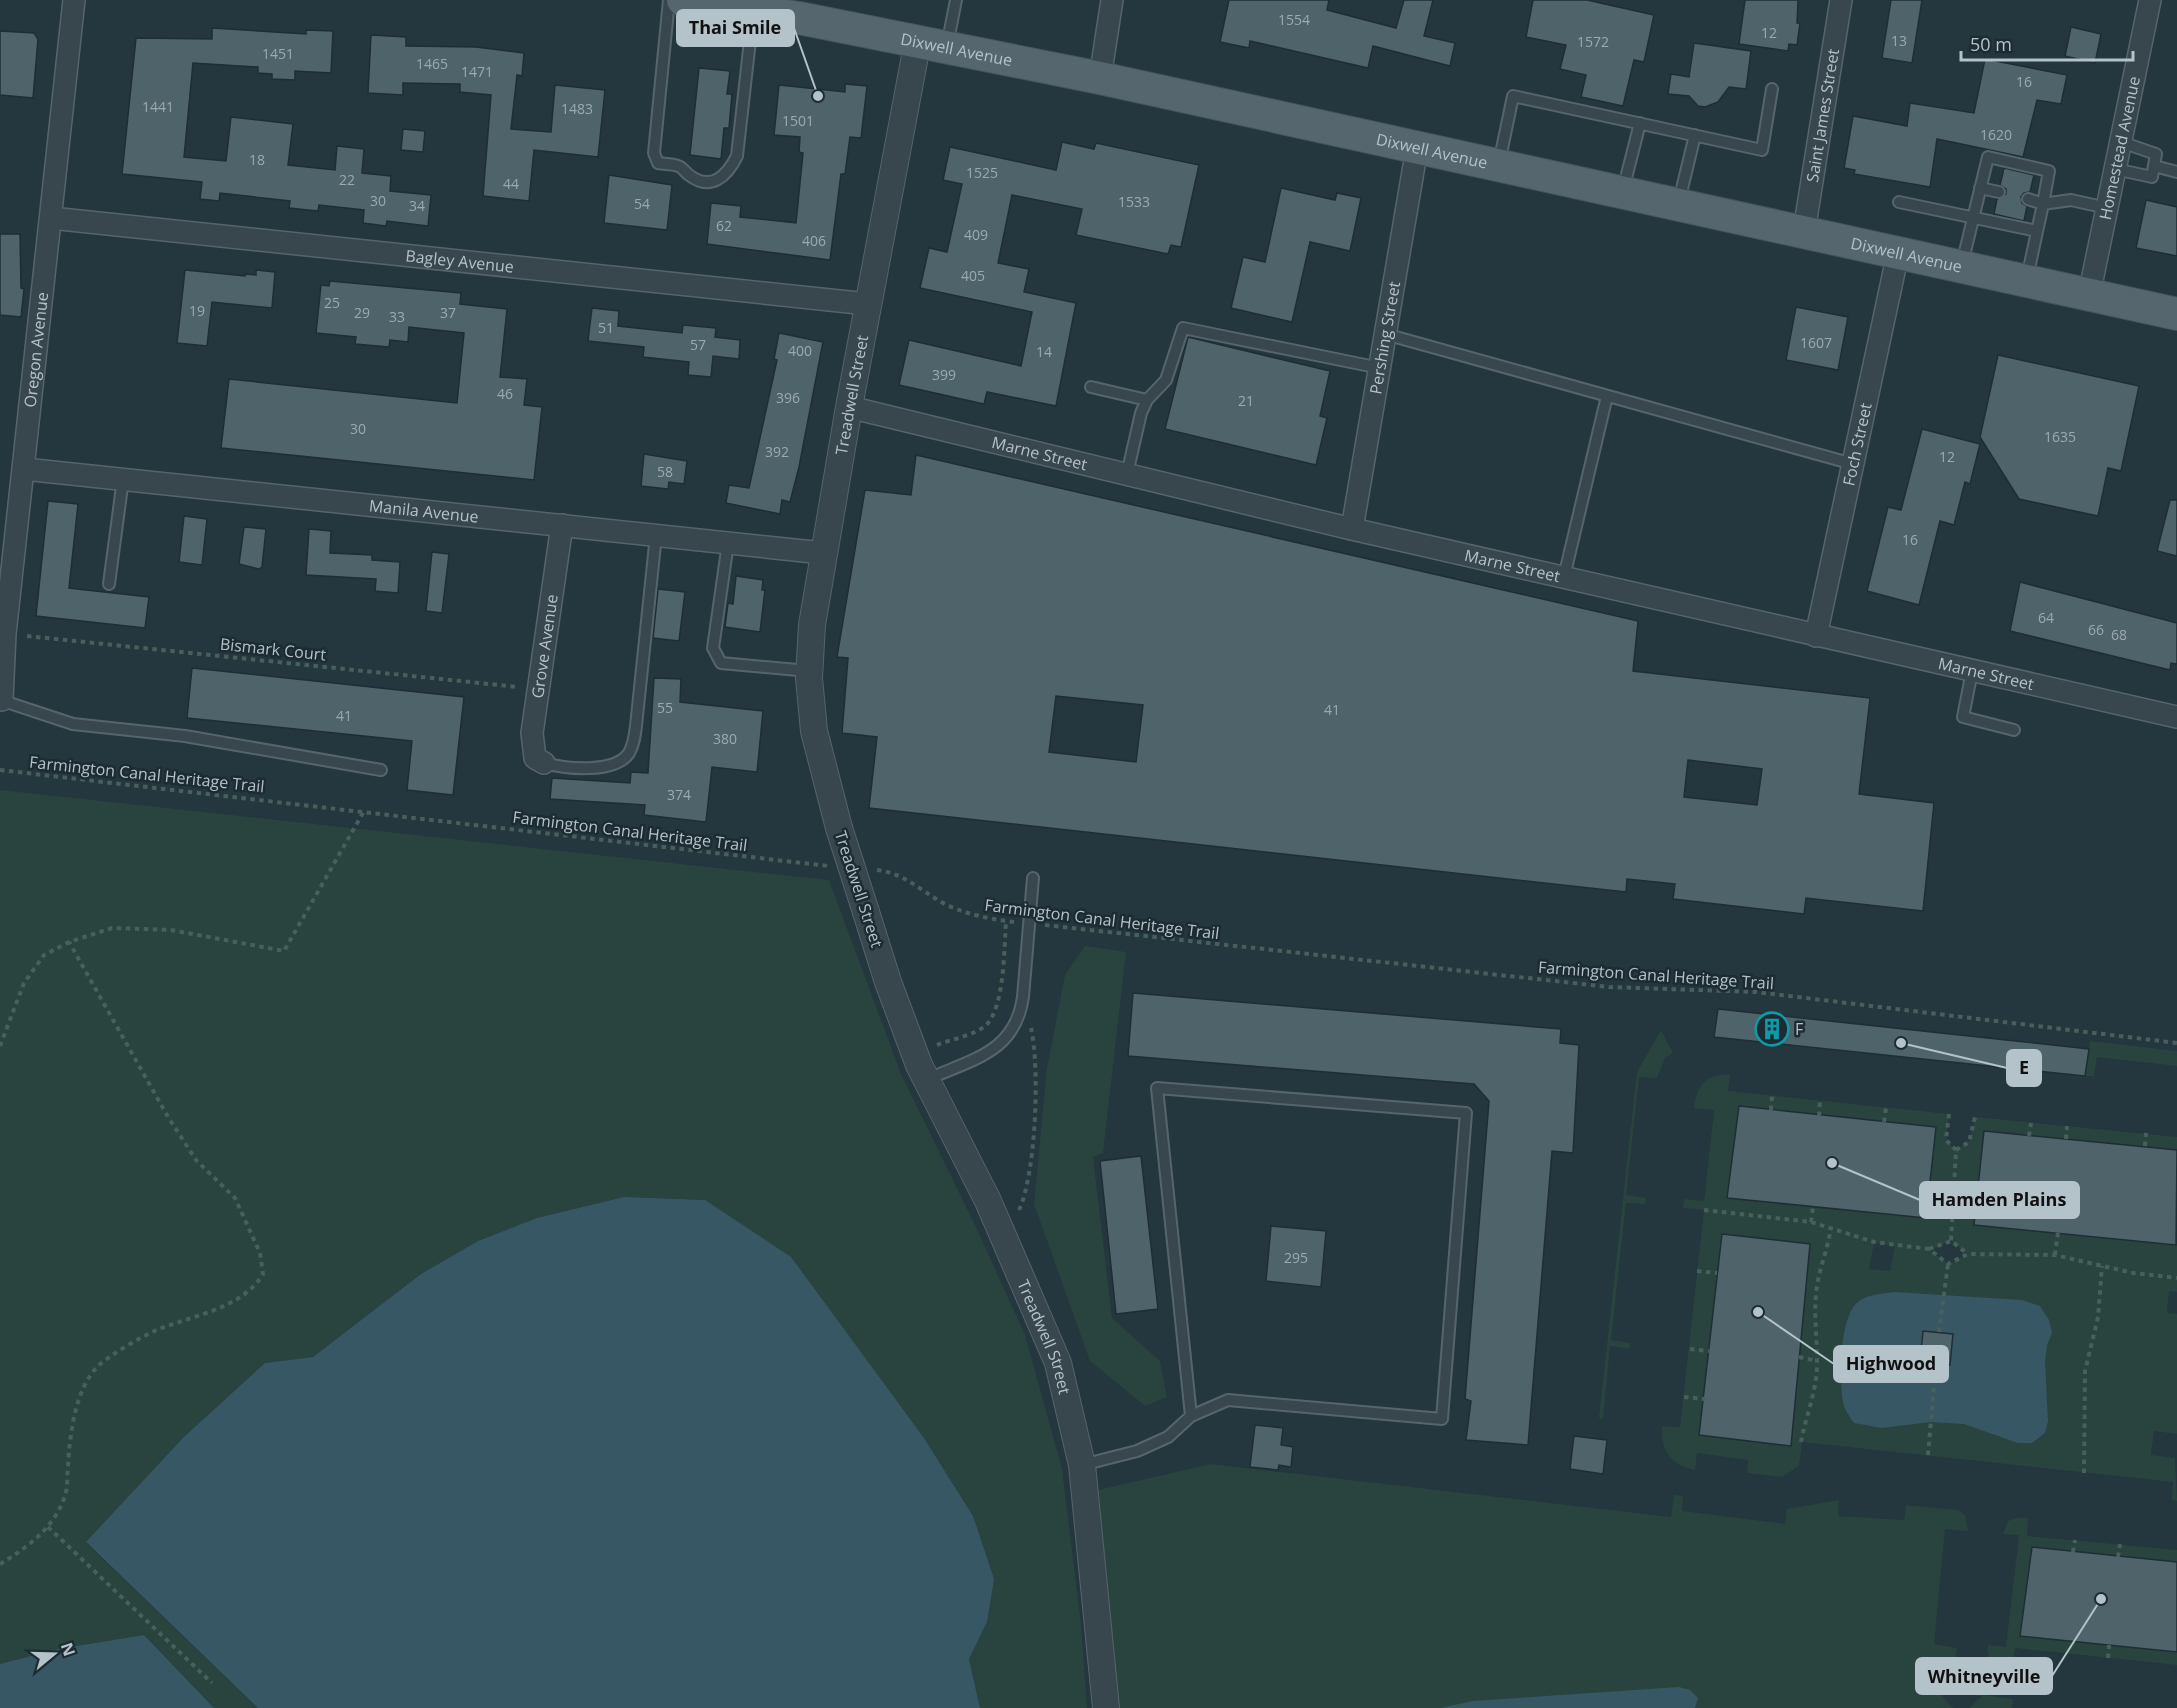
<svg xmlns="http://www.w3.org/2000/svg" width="2177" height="1708" font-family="'Open Sans',sans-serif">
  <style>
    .green { fill: #29433e; fill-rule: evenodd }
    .water { fill: #385765 }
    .building { fill: #4f636b; stroke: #1f2e35; stroke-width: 1.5; fill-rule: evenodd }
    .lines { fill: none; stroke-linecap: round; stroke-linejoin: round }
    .service-casing { stroke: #56656c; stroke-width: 14 }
    .minor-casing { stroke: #56656c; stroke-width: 24 }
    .tertiary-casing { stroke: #56656c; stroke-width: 28 }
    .primary-casing { stroke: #44535a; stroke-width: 34 }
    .path { stroke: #48605c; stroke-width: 4; stroke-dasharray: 4.5 4.5; stroke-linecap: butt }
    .service { stroke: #38474e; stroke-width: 10 }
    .minor { stroke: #38474e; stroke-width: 21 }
    .tertiary { stroke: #38474e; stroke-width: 26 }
    .primary { stroke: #56666e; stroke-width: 32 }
    .tertiary-bridge-casing { stroke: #56656c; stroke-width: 28; stroke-linecap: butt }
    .tertiary-bridge { stroke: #38474e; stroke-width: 26 }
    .labels { text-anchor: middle; stroke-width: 5; stroke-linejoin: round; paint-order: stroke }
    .number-label { font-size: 14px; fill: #9baab2 }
    .street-label { font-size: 16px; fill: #b4c2c9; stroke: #1d2c33 }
    .poi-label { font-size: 16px; fill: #b4c2c9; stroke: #1d2c33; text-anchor: start }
    .leader { fill: none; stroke: #b4c2c9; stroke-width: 2 }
    .callout-dot { fill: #b4c2c9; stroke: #1d2c33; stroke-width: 2 }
    .callout { fill: #b4c2c9; stroke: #b4c2c9; stroke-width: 2 }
    .callout-label { font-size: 18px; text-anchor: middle; font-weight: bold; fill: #111 }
  </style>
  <rect width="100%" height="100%" fill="#24363e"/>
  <!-- green -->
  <path class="green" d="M0,790L829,880L901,1074L976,1227L1025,1335L1062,1469L1081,1624L1087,1708H980L969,1659L987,1622L973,1516L924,1438L867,1362L705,1200L625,1197L537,1218L478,1241L421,1274L313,1357L265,1363L86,1543L258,1708H214L144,1635L58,1649L0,1664Z
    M1085,946L1126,952L1103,1153L1093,1157L1112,1318L1160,1361L1167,1397L1145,1406L1090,1361L1034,1204L1047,1068L1065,975Z
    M1661,1030L1673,1053L1665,1058L1657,1078L1639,1077L1626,1195L1646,1198L1645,1204L1626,1203L1611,1340L1630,1343L1629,1349L1610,1346L1603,1419L1599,1418L1637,1072Z
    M2090,1041L2177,1051V1066L2097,1057L2094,1076H2085Z
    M1730,1074L1728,1091L1949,1114L1946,1140L1956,1150L1969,1141L1975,1117L2177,1137V1150L1984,1131L1975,1224L2176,1245L2177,1234V1292L2169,1291L2167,1313L2177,1314V1434L2154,1431L2151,1455L2175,1458L2177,1501L2172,1500L2173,1482L1802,1442L1799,1466L1782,1477L1747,1473L1748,1460L1697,1453L1695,1470C1670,1465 1661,1451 1662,1426L1680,1427L1704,1210L1683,1208L1684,1199L1704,1201L1714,1110L1694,1108C1697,1084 1706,1075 1730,1074ZM1739,1106L1936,1127L1925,1218L1727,1198ZM1722,1234L1810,1244L1791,1446L1700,1435ZM1951,1241L1968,1254L1949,1264L1930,1250ZM1874,1243L1895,1246L1890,1271L1869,1269Z
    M1211,1464L1671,1517L1674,1495L1683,1496L1682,1511L1785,1524L1787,1509L1839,1500L1838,1516L1904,1520L1906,1505L1958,1510L1965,1515L1968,1531L1945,1529L1934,1644L1957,1648L1955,1664L1933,1686L1953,1708H1695L1697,1706L1492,1700L1440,1708H1119L1098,1490Z
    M2016,1518H2028L2027,1536L2177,1550V1562L2032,1547L2020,1636L2177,1652V1665L2015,1648L2012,1667C1997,1666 1986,1663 1988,1645L2006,1647L2019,1535L2003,1534L2008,1521Z
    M1983,1695L2013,1699L2012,1708H1969Z"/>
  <!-- water -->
  <path class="water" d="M624,1197L705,1200L791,1257L924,1438L973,1516L994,1579L987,1622L969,1659L980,1708H258L86,1542L184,1437L265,1363L313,1357L421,1274L478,1241L537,1218Z
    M1894,1292L2022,1300L2040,1306L2049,1320L2052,1333L2047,1345L2045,1362L2048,1421L2045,1433L2032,1443H2018L1964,1424L1930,1422L1882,1428L1854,1423C1850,1417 1844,1409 1843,1402C1839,1380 1839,1317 1858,1302C1868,1294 1882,1294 1894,1292Z
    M144,1635L214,1708H0V1664L58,1649Z
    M1679,1687L1690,1690L1698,1698L1695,1708H1440L1473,1701Z"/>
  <!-- building -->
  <path class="building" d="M1229,0H1329L1327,10L1396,28L1404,0H1433L1424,36L1455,43L1450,66L1373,46L1368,68L1250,41L1249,48L1220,42Z
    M1533,0H1587L1654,15L1644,62L1634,60L1623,106L1581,97L1586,75L1560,69L1566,45L1526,37Z
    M1745,0H1798L1797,23H1800L1797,45L1789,44L1788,51L1739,44Z
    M1891,0H1922L1912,63L1882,58Z
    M2071,27L2101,34L2095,63L2065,56Z
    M212,28L306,34V30L333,31L331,73L295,71V80L272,79V74L258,73V67L193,63L184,157L226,161L231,117L293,124L288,165L335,170L337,146L364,149L362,173L391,176L390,191L431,195L428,226L387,221L386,226L363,223L364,210L319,205L318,211L289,208L290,201L220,193L219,201L200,199L202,182L122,174L136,38L212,39Z
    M0,31L34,33L38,39L33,98L0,95Z
    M371,35L406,37V46L476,47L524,53L522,76L517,75L511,129L551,132L555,85L605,90L598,157L534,150L529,201L483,196L491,95L460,92V84L403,83V95L368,93Z
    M1694,43L1751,51L1746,89L1729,87L1718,102L1705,107L1698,106L1689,96L1668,94L1671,74L1689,77Z
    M1985,59L2067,75L2061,104L2037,100L2023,157L1937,139L1930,187L1854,174L1855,170L1844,168L1853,116L1907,126L1910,103L1974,113Z
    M699,68L730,71L727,94H732L729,128H724L721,159L690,155Z
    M845,84L867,86L861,138L850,137L845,174H841L830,260L707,244L711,203L741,206L740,217L796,223L803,153L799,152L800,137L774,135L779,85L845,92Z
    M403,129L425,131L423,152L401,150Z
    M1062,142L1094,149L1096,143L1199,165L1181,247L1171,245L1168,254L1076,235L1082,209L1012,195L998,263L1029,269L1024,292L1076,303L1056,406L987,392L984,404L899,385L909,340L1021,366L1032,312L920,288L929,248L947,252L962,184L943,180L950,147L1056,170Z
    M2004,168L2034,175L2030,192L2024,193L2021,197L2022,203L2027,206L2024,221L1994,214L1997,199L2006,194V189L2000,185Z
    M609,175L672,185L667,230L604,223Z
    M1281,188L1335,200L1337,193L1361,198L1350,251L1310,242L1292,322L1231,308L1243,257L1265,262Z
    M2146,200L2177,207V256L2136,248Z
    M0,234H20L21,288L24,289L21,317L0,315Z
    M185,270L245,276V274L256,275V270L275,272L272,308L212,302L207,346L177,343Z
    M330,281L461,293L460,304L507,309L500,377L527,379L524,405L542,407L534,480L221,448L229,379L457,403L464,333L409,327L408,342L390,340L389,347L355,344L356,337L316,333L321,285L329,286Z
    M1796,307L1848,317L1838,370L1786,360Z
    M592,308L619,311L618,326L682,333L683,325L716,328L715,337L740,340L739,359L713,356L711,377L688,375L689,362L643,357L644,347L588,341Z
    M779,333L823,342L799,467L790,502L782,500L780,514L726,503L729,485L749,488L777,360L774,359Z
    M1188,337L1330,371L1320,416L1327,418L1316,465L1165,429Z
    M1998,355L2139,386L2121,471L2108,468L2098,516L2019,499L1980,437Z
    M1922,429L1980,444L1970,484L1965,482L1954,525L1940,521L1919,605L1867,591L1888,507L1901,510Z
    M644,454L687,461L684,484L669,482L668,489L641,486Z
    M916,455L1638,621L1633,671L1870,698L1859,794L1934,803L1923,911L1806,898L1804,914L1673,899L1675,884L1627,879L1626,892L869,808L877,737L842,733L848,658L837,657L865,490L911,495ZM1056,696L1143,705L1136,762L1049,752ZM1688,760L1762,769L1757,805L1684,797Z
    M2170,500H2177V556L2157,551Z
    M48,501L78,504L69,588L149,597L145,628L36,616Z
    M184,516L207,519L202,565L179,562Z
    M244,527L266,529L262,567L259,569L239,564Z
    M309,529L331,531L330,553L372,555V560L400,562L398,593L375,591L376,579L306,575Z
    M432,552L449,554L442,613L426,611Z
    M736,576L763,580L762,590H765L760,632L725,627L728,603L733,604Z
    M2020,582L2177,623V664L2171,663L2170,670L2010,631Z
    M658,589L685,592L679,641L653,638Z
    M192,668L464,697L453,795L407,790L412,741L187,718Z
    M654,678L681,679L680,702L763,711L757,772L712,767L706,822L644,815L645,805L550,799L552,778L630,783L631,772L648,773Z
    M1133,993L1561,1029L1560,1043L1579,1045L1573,1153L1552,1151L1528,1445L1466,1440L1471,1401L1465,1399L1489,1101L1474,1084L1128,1056Z
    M1718,1009L2089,1049L2085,1076L1714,1037Z
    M1739,1106L1936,1127L1926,1218L1727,1198Z
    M1984,1131L2177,1150L2176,1245L1974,1225Z
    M1141,1156L1158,1309L1116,1314L1100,1161Z
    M1271,1226L1326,1231L1321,1287L1266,1281Z
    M1722,1234L1810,1244L1791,1446L1699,1435Z
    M1923,1331L1953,1334L1950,1365L1920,1362Z
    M1255,1425L1283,1428L1281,1445L1293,1447L1291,1467L1279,1465L1278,1470L1250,1467Z
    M1574,1436L1607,1440L1603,1474L1570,1469Z
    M2032,1547L2177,1562V1652L2020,1636Z"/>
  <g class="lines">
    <!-- service casing -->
    <g class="service-casing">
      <path id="service" d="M669,0L654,153L658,163C664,164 672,164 678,166C682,167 685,172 689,175C711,192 727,176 737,156L753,14
        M947,46L956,0
        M1499,163L1513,96L1762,150L1772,89
        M2154,166L2177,172
        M2115,169L2152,177L2156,154L2121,142
        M1980,188L1999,192
        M1623,190L1640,123
        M1679,201L1695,135
        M1899,202L2037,231
        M1962,264L1988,157L2049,171L2043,204L2028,199
        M2027,278L2043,204L2071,200L2107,208
        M1385,334L1853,464
        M1091,387L1147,400
        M1127,474L1141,413L1147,400L1166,380L1183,328L1380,368
        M728,543L713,648L721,663L809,671
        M1564,577L1607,396
        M109,584L123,479
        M1972,671L1963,717L2014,730
        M0,700L73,724L185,736L381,770
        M544,763C566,769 615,774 629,753C634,744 635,735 636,726L656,535
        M926,1080C972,1059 1015,1053 1023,997L1033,878
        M1082,1465L1137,1451L1168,1437L1191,1416L1228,1400L1442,1419L1466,1113L1157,1088L1191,1416"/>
    </g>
    <!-- minor casing -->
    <g class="minor-casing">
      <g id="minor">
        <path d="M1100,78L1112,0"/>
        <path id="s1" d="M51,218L868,304"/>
        <path id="s2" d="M1804,231L1841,0"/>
        <path id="s3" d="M2089,295L2150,0"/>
        <path id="s4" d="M849,407L1352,529L2177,717"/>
        <path id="s5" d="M24,469L823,553"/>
        <path id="s6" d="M1352,529L1417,148"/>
        <path id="s7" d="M1816,636L1898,253"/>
        <path id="s8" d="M2,700L5,634L74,0"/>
        <path id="s9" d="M544,763L535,758L532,733L562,525"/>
      </g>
    </g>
    <!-- tertiary casing -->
    <g class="tertiary-casing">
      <g id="tertiary">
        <path id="s10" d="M839,828L814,731L809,678L812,625L849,407L918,40"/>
        <path id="s11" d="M866,912L888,982L919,1065L988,1201L1058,1363L1082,1465L1106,1708"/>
      </g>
    </g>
    <!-- primary casing -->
    <g class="primary-casing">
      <g id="primary">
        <path id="s12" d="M683,0L799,18L1100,78L2177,314"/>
      </g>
    </g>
    <!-- path -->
    <path class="path" d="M27,636L518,687
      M0,770L828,866
      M877,870C905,873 923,893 947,905C969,915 990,919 1014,922
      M1045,925L1609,987L1756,992L2177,1043
      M937,1045C952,1039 972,1036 985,1026C1005,1009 1004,947 1006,921
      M0,1046L24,983L44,955L69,942L112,928L171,930L284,951L364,811
      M1771,1110L1772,1096
      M1949,1114L1946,1140L1956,1150L1951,1241
      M1819,1116L1820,1101
      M1884,1122L1886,1108
      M2029,1136L2031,1123
      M2066,1139L2067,1126
      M2145,1146L2146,1133
      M1956,1150L1969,1142L1975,1117
      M1019,1210C1036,1174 1040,1068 1031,1028
      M1704,1210L1811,1222L1874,1242L1929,1249L1948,1264L1968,1254L2055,1255L2133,1273L2177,1278
      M1811,1222L1813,1207
      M1929,1249L1951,1241L1968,1254
      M2055,1255L2058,1232
      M1697,1271L1717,1273
      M1939,1332L1948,1264
      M1690,1349L1709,1351
      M1799,1357L1817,1361
      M1684,1397L1705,1399
      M1801,1442C1806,1415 1818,1388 1817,1360C1817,1335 1813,1311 1817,1286C1820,1266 1828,1249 1831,1227
      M1928,1455L1936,1363
      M2084,1473L2085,1371L2098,1317L2102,1266
      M48,1527L212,1683
      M2073,1552L2075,1540
      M2118,1557L2120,1544
      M0,1564C27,1548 54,1528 65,1496C68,1487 67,1474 68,1465C70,1434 75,1389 98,1366C110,1355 142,1336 157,1330C193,1315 242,1309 263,1274L260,1253L235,1198L196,1160L168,1117L69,942
      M2108,1658L2109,1645"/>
    <!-- service -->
    <use href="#service" class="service"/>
    <!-- minor -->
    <use href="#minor" class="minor"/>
    <!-- tertiary -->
    <use href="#tertiary" class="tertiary"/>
    <!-- primary -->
    <use href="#primary" class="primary"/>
    <!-- tertiary-bridge casing -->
    <g class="tertiary-bridge-casing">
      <path id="tertiary-bridge" d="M839,828L866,912"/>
    </g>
    <!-- tertiary-bridge -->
    <use href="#tertiary-bridge" class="tertiary-bridge"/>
  </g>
  <!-- icons -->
  <defs>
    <g id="building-ring" transform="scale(1.725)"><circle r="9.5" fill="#1d2c33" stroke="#0f9aa8" stroke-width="1.5"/><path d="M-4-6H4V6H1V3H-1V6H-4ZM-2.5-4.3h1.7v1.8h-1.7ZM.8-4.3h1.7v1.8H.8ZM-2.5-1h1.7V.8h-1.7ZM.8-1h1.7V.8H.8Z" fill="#0f9aa8"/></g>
  </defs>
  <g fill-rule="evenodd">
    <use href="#building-ring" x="1772" y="1029"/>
  </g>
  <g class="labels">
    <!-- number labels -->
    <g class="number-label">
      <text x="1294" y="25">1554</text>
      <text x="1769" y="38">12</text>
      <text x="1899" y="46">13</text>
      <text x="1593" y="47">1572</text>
      <text x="278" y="59">1451</text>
      <text x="432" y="69">1465</text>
      <text x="477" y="77">1471</text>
      <text x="2024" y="87">16</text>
      <text x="158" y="112">1441</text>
      <text x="577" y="114">1483</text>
      <text x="798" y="126">1501</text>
      <text x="1996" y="140">1620</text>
      <text x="257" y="165">18</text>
      <text x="982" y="178">1525</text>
      <text x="347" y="185">22</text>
      <text x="511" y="189">44</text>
      <text x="378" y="206">30</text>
      <text x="1134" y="207">1533</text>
      <text x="642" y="209">54</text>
      <text x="417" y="211">34</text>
      <text x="724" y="231">62</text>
      <text x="976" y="240">409</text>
      <text x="814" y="246">406</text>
      <text x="973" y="281">405</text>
      <text x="332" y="308">25</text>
      <text x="197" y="316">19</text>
      <text x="362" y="318">29</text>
      <text x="448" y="318">37</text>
      <text x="397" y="322">33</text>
      <text x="606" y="333">51</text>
      <text x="1816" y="348">1607</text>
      <text x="698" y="350">57</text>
      <text x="800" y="356">400</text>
      <text x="1044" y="357">14</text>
      <text x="944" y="380">399</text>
      <text x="505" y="399">46</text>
      <text x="788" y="403">396</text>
      <text x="1246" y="406">21</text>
      <text x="358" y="434">30</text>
      <text x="2060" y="442">1635</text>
      <text x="777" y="457">392</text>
      <text x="1947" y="462">12</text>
      <text x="665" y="477">58</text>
      <text x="1910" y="545">16</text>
      <text x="2046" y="623">64</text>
      <text x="2096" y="635">66</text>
      <text x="2119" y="640">68</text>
      <text x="665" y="713">55</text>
      <text x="1332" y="715">41</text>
      <text x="344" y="721">41</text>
      <text x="725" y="744">380</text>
      <text x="679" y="800">374</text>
      <text x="1296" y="1263">295</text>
    </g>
    <!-- street labels -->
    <g class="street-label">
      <text dy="6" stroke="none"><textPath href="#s12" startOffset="278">Dixwell Avenue</textPath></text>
      <text dy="6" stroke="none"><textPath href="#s2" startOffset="117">Saint James Street</textPath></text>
      <text dy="6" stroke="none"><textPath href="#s3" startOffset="150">Homestead Avenue</textPath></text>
      <text dy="6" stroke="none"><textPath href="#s12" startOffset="764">Dixwell Avenue</textPath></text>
      <text dy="6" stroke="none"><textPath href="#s12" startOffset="1250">Dixwell Avenue</textPath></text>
      <text dy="6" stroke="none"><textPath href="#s1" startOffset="411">Bagley Avenue</textPath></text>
      <text dy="6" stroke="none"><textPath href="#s6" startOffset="194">Pershing Street</textPath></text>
      <text dy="6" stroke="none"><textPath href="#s8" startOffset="352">Oregon Avenue</textPath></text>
      <text dy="6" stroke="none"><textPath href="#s10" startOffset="440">Treadwell Street</textPath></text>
      <text dy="6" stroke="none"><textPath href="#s7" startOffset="196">Foch Street</textPath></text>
      <text dy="6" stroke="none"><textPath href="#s4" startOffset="196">Marne Street</textPath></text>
      <text dy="6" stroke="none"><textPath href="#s5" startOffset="402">Manila Avenue</textPath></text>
      <text dy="6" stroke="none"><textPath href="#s4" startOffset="682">Marne Street</textPath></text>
      <text dy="6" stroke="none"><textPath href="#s9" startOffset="123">Grove Avenue</textPath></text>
      <text transform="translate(273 649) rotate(6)" y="6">Bismark Court</text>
      <text dy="6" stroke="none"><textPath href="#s4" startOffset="1168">Marne Street</textPath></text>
      <text transform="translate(147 774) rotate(6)" y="6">Farmington Canal Heritage Trail</text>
      <text transform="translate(630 831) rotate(7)" y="6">Farmington Canal Heritage Trail</text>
      <text transform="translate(859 889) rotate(72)" y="6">Treadwell Street</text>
      <text transform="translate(1102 919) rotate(7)" y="6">Farmington Canal Heritage Trail</text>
      <text transform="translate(1656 975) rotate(4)" y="6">Farmington Canal Heritage Trail</text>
      <text dy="6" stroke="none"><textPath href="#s11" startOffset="462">Treadwell Street</textPath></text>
    </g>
    <!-- poi labels -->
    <g class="poi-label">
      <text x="1795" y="1035">F</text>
    </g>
  </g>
  <!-- callouts -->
  <path class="leader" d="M818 96L794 28M1901 1043L2007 1068M1832 1163L1920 1200M1758 1312L1834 1364M2101 1599L2052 1676"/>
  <g class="callout-dot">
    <circle cx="818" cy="96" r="6"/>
    <circle cx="1901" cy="1043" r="6"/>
    <circle cx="1832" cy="1163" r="6"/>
    <circle cx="1758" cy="1312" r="6"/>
    <circle cx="2101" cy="1599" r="6"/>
  </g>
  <g class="callout">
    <rect x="677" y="10" width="117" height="36" rx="6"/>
    <rect x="2007" y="1050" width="34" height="36" rx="6"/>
    <rect x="1920" y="1182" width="159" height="36" rx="6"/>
    <rect x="1834" y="1346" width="114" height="36" rx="6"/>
    <rect x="1916" y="1658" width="136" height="36" rx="6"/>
  </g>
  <g class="callout-label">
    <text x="735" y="34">Thai Smile</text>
    <text x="2024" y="1074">E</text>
    <text x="1999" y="1206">Hamden Plains</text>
    <text x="1891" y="1370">Highwood</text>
    <text x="1984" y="1683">Whitneyville</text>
  </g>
  <!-- north arrow -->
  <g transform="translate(54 1654) rotate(71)" stroke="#1d2c33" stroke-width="4.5" paint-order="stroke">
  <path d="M0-4.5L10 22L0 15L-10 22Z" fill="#b4c2c9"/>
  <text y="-9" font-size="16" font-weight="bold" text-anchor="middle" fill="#b4c2c9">N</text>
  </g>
  <!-- scale -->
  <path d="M1961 51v9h172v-9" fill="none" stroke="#b4c2c9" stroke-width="3"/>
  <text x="1970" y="51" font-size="18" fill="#b4c2c9" stroke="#1d2c33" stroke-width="4.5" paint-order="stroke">50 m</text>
</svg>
